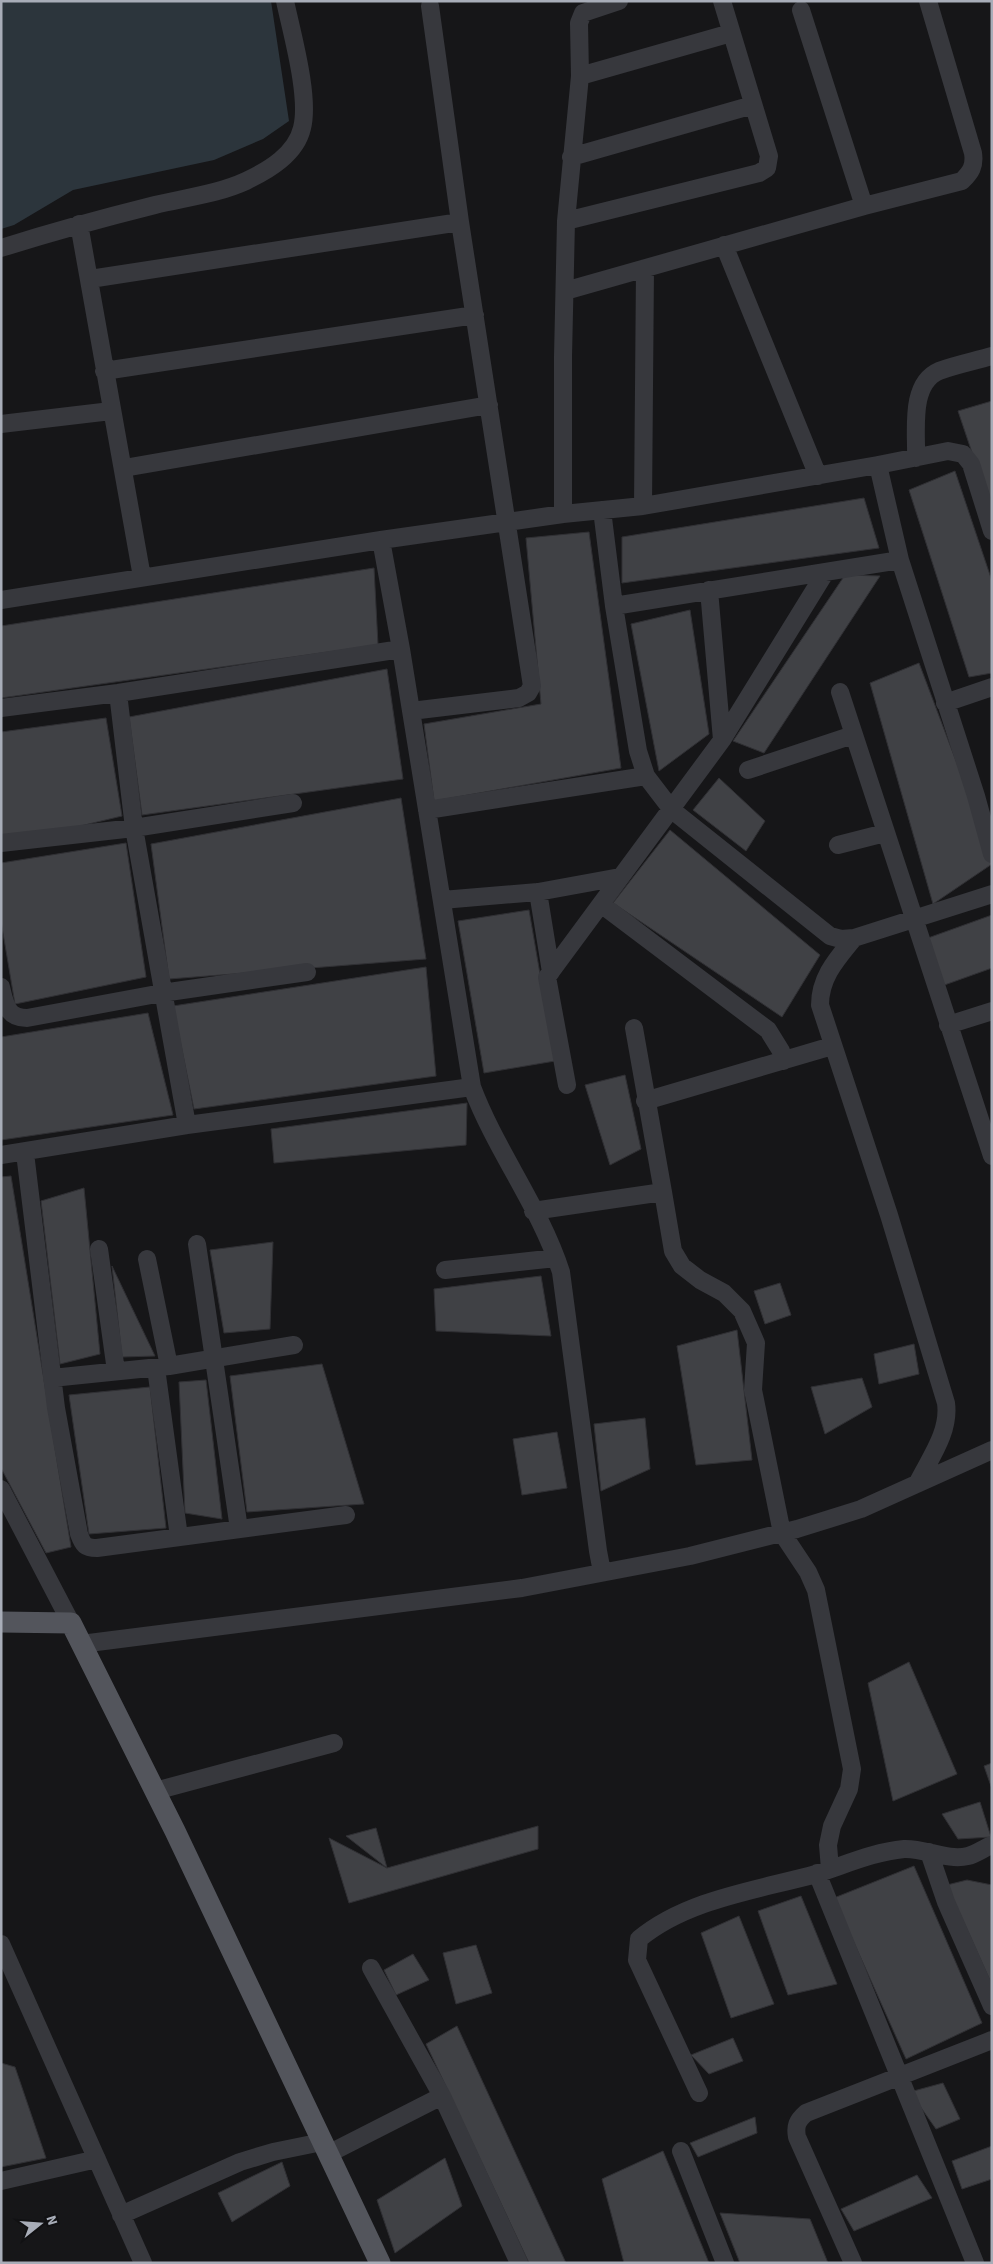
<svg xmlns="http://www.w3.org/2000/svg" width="993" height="2264" font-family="'Source Sans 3',sans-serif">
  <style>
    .water { fill: #2c353c }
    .building { fill: #404145; stroke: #303034 }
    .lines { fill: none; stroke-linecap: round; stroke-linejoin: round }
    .minor { stroke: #37383d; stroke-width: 18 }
    .major { stroke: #53555c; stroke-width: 21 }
  </style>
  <rect width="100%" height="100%" fill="#161618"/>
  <!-- water -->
  <path class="water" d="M1,1H271L289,121L263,139L214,160L73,190L14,225L1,229Z"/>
  <!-- building -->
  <path class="building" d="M992,401V512L958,411Z
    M955,471L992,581V673L969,677L909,490Z
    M864,498L879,548L622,583V537Z
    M589,532L621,768L434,801L424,724L541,704L526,538Z
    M374,568L378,645L1,698V626Z
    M845,575L880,576L764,753L733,741Z
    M690,610L709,734L659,771L631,624Z
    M919,663L992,856V864L933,904L870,683Z
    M387,669L403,779L142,815L129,717Z
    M106,718L122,816L1,845V732Z
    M719,778L765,821L746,851L693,810Z
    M401,798L426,959L169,979L151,844Z
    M670,830L820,955L782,1017L613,903Z
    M126,843L146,977L15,1004L1,921V863Z
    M529,910L555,1061L484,1073L458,921Z
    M992,915V968L936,988L928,938Z
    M426,967L436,1076L194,1109L173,1006Z
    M148,1013L173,1115L1,1140V1037Z
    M625,1075L641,1149L610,1165L585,1085Z
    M467,1103L466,1145L274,1163L271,1129Z
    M11,1176L71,1547L46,1553L1,1468V1177Z
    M84,1188L100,1354L60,1364L41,1201Z
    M273,1242L270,1329L224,1333L210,1250Z
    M112,1266L155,1356L122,1357Z
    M541,1276L551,1336L436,1331L434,1289Z
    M780,1283L791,1315L765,1324L754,1291Z
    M737,1330L752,1460L696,1465L677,1346Z
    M914,1344L919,1374L879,1384L874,1354Z
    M322,1364L364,1504L247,1512L230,1376Z
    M862,1378L872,1407L825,1434L811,1387Z
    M206,1380L222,1519L185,1513L179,1382Z
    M150,1387L166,1528L89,1534L69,1395Z
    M645,1418L650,1469L601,1491L594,1424Z
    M557,1432L567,1488L522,1495L513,1439Z
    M909,1662L957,1774L893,1801L868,1683Z
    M992,1763V1789L984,1766Z
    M980,1802L991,1837L958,1839L942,1814Z
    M538,1826V1849L349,1903L329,1838L387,1868Z
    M376,1828L387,1868L346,1836Z
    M914,1866L982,2023L906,2059L834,1898Z
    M967,1880L992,1885V1985L947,1885Z
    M801,1896L837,1984L788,1995L758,1911Z
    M739,1916L774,2004L731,2018L701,1933Z
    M476,1945L492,1993L456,2004L443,1953Z
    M413,1954L429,1980L396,1995L384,1970Z
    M457,2026L566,2263H529L426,2044Z
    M733,2038L743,2061L709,2074L691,2055Z
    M1,2063L15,2067L46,2158L1,2167Z
    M943,2083L960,2119L936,2129L910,2092Z
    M755,2117L757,2133L698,2157L690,2143Z
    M992,2146V2179L962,2189L952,2161Z
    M663,2151L709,2263H624L602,2179Z
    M445,2158L462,2206L395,2253L377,2200Z
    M282,2162L290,2186L232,2222L218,2193Z
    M917,2175L932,2198L854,2231L841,2209Z
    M720,2213L810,2219L828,2263H740Z"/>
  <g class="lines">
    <!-- minor -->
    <path class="minor" d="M801,10L864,206
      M580,76L731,33
      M571,157L753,105
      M566,221L759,173L767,168L769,156L722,1
      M79,224L142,577
      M724,245L818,476
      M1,248C52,232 103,218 155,205C184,198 218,194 246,181C269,170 296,154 302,128C310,97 292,34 285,1
      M90,279L460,222
      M565,291L864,206L962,181C971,172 975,166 973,153L928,1
      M104,371L475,315
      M1,424L111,411
      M916,458C917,432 909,384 939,371C955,365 975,361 992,356
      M878,465L900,560L976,796L992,854
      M124,468L489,405
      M643,506L645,268
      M602,510L614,606L638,751L646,776L672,810L830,936L841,939L854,938L992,894
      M563,514V357L566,221L580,76L579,23L583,13L619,1
      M381,540L401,649L472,1087C496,1151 540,1207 561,1272L598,1551L602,1572
      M709,590L722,740
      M1,600L381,540L563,514L643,506L878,465L948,451L963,454L971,464L992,531
      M614,606L900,560
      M840,692L992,1156
      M118,693L134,828L187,1125
      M945,703L992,687
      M1,708L118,693L401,649
      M411,711L519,698L528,693L532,686L460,222L430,6
      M748,770L853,735
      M427,810L646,776
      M1,843L134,828L293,803
      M838,845L885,833
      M538,892L551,972L547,977L567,1085
      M442,900L538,892L620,877
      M601,904L768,1030L781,1051L783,1061
      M854,938C837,959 820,977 820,1005L889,1215L946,1403C950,1432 930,1458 917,1484
      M547,977L722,740L825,573
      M1,987C5,1004 7,1018 27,1018L162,993L307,972
      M948,1025L992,1011
      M645,1101L832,1046
      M25,1153L56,1408L79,1534C83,1545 85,1548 97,1548L346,1515
      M1,1155L187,1125L472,1087
      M663,1192L673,1251L682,1266L700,1280L724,1293L742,1311L756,1343L753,1390L782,1533L808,1572L816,1590L852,1769L849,1789L832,1826L828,1845L830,1869
      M533,1211L663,1192L634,1028
      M197,1244L239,1529
      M99,1249L116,1371
      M147,1259L169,1366
      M445,1270L556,1258
      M156,1368L179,1537
      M52,1378L169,1366L294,1345
      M1,1489L71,1623
      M81,1644L522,1588L690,1556L797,1529L861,1509L992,1450
      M155,1791L334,1743
      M929,1852L946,1902L992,2006
      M817,1873L975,2263
      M1,1944L143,2263
      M371,1968L442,2096L519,2263
      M699,2093L637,1960L639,1939C687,1899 758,1890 816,1874C845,1865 873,1852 904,1849C925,1848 947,1861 968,1856C976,1854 984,1848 992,1845
      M681,2151L725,2263
      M328,2154L442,2096
      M1,2181L97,2159
      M121,2215L240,2162L273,2152L322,2142
      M853,2263L797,2137C795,2126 797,2121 806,2113L992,2040"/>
    <!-- major -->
    <path class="major" d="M1,1622L71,1623L175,1831L380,2263"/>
  </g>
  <!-- border -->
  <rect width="993" height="2264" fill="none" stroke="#a8adb8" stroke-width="5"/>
  <!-- north arrow -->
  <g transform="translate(40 2224) rotate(73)" stroke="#111113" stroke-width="4" paint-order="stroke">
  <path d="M0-4L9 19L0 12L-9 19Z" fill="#a8adb8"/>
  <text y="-8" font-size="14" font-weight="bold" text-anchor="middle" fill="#a8adb8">N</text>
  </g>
</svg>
